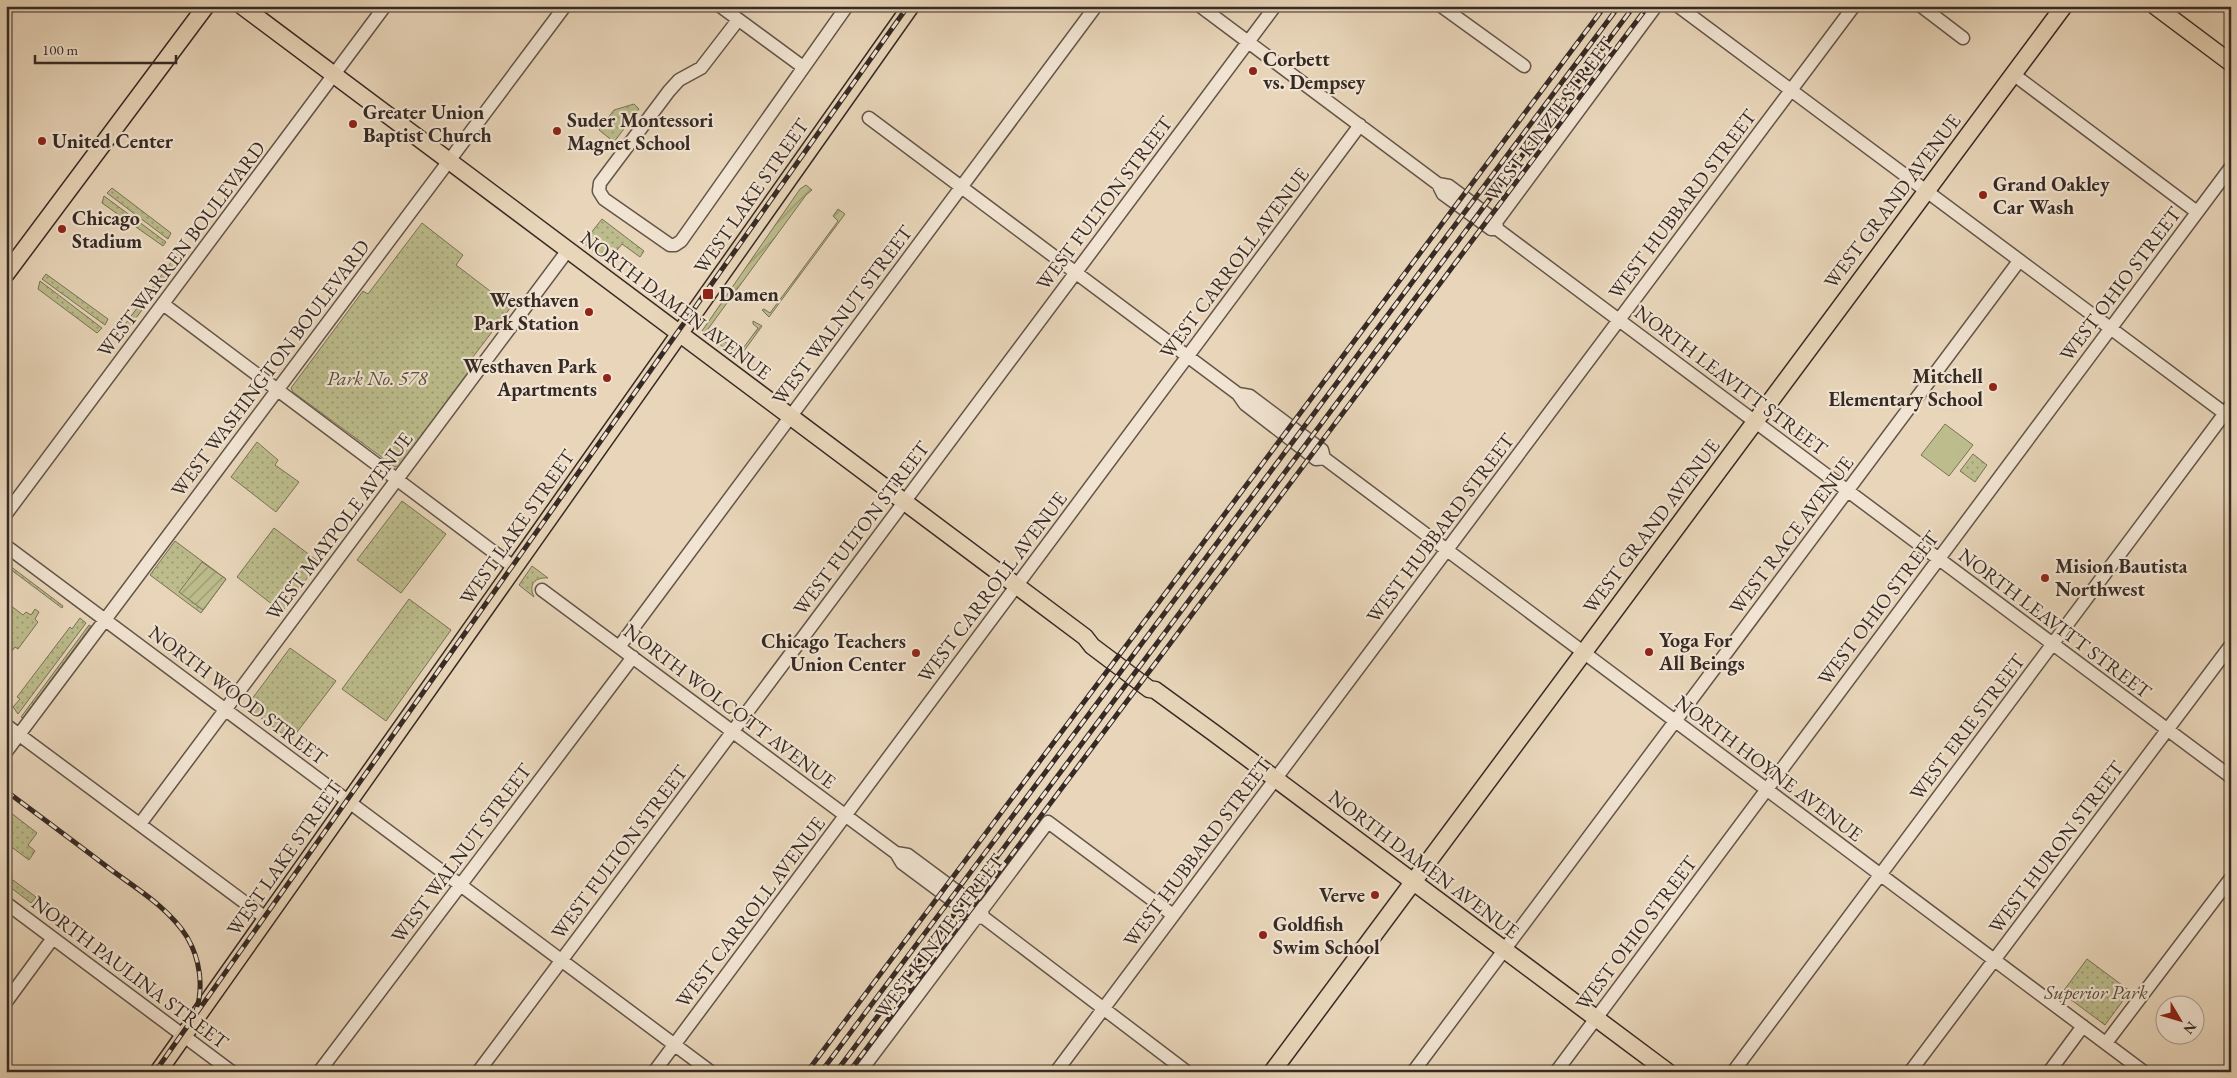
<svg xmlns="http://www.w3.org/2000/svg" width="2237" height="1078" font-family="'EB Garamond',serif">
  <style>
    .grass { fill: url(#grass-dots); stroke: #797358 }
    .garden { fill: url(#garden-furrows); stroke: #797358 }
    .pitch { fill: #bcbc8c; stroke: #797358 }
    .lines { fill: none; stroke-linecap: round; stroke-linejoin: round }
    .minor-casing { stroke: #63554a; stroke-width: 15 }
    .major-casing { stroke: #362a25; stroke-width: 19 }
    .minor { stroke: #f1e4d2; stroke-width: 12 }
    .major { stroke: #e9d6ba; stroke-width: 16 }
    .rail-casing { stroke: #362a25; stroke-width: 5 }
    .rail { stroke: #f1e4d2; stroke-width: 3; stroke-dasharray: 9; stroke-linecap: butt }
    .poi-dot { fill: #8f2418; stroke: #f1e4d2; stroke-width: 2 }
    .labels { text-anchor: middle; stroke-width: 4.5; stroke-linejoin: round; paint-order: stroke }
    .poi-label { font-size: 20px; font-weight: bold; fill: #362a25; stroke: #f1e4d2; text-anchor: start }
    .street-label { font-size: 20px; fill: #362a25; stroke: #f1e4d2 }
    .park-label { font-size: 20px; font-style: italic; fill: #584e3f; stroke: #f1e4d2 }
  </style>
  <defs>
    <pattern id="grass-dots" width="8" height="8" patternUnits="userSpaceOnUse" patternTransform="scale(1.25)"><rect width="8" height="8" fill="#bcbc8c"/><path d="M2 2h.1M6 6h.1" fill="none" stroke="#9a9972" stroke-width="1.8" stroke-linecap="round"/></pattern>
    <pattern id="garden-furrows" width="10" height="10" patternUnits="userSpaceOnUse" patternTransform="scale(1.25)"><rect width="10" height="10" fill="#bcbc8c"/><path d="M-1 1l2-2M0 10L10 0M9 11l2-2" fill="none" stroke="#9a9972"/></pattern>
  </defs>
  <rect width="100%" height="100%" fill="#e9d6ba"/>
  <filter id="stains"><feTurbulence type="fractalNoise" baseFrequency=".004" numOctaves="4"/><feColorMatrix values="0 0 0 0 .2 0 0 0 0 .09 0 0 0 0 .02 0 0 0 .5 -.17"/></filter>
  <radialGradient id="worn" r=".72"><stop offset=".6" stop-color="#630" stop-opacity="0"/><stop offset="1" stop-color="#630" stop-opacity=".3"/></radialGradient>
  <!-- grass -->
  <path class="grass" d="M634,104L639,109L614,142L599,130L614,110Z
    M112,188L171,233L168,239L107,193Z
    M104,196L166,242L163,246L102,203Z
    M602,219L644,251L640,257L622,244L608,261L583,243Z
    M422,223L463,255L456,265L511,307L466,366L471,370L400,466L395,467L293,392L291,388L363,291L368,294Z
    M174,247L183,255L121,338L111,331L118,325L123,327L172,261L169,256Z
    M46,274L108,319L105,325L42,279Z
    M40,281L102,328L97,333L38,289Z
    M257,442L278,460L275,465L299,482L276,512L231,477Z
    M1973,454L1987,465L1975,482L1960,471Z
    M402,501L446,534L401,593L357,560Z
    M274,528L319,562L282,612L237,577Z
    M175,541L226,579L201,613L150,575Z
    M532,566L548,578C535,577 528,584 534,597L519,585Z
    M409,599L451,630L386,721L342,689Z
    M6,602L23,615L26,612L31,615L35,609L39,612L35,619L38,622L18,649L15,647L6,659Z
    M80,618L86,623L18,714L13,707L20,699L17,697L70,627L72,629Z
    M89,625L91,626L23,718L21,717Z
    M290,648L336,681L291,740L246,707Z
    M6,809L37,833L28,845L35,851L29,860L6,843V830L9,826L6,823Z
    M6,875L36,897L31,903L6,884Z
    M2087,959L2130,991L2105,1025L2062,993Z"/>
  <!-- garden -->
  <path class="garden" d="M806,185L812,190L806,195L708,329L733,348L737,342L744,347L758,328L753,324V321L762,326L744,351L735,356L702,331L800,189Z
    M838,209L845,214L769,317L762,310L764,309L770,313L838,221L833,216Z
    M202,562L226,579L203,610L179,592Z
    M6,563L63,606L62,608L6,566Z"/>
  <!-- pitch -->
  <path class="pitch" d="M1945,424L1973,445L1949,476L1921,455Z"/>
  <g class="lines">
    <!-- minor casing -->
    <g class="minor-casing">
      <path id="minor" d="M720,6L803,67
        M1200,6L1438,184L1443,194L1491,229H1497L2231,777
        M1441,6L1524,66
        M1678,6L2231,418
        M1921,6L1963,38
        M738,20L701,68L679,80L669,91L600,183L599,191L604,199L670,245H675L681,241L847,6
        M2013,74L2197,212
        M869,118L1238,394L1245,404L1316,459L1324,458
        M1438,184L1449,186L1496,221L1497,228
        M1491,229L1656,6
        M163,304L515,568
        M1238,394L1250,396L1322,450L1324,458L2144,1072
        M6,514L385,6
        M6,546L711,1072
        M542,590L896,853L902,863L976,918L983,917
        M619,647L1096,6
        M6,725L267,919
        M6,752L565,6
        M140,824L568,250
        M896,853L908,855L982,910L983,917L1187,1072
        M6,903L232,1072
        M6,1002L53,938
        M2106,1043L2231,878
        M319,1072L633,657
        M478,1072L1275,6
        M654,1072L1360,125
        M860,1072L1048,822L1173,915
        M1056,1072L1854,6
        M1413,1072L2019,261
        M1556,1072L2231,167
        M1733,1072L2231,405
        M1910,1072L2231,645
        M2049,1072L2083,1026"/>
    </g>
    <!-- major casing -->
    <g class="major-casing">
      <path id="major" d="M242,6L1085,637L1092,646L1149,689L1155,690L1214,733L1668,1072
        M2155,6L2231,63
        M6,274L206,6
        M158,1072L911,6
        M1272,1072L2064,6"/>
    </g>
    <!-- minor -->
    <use href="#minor" class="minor"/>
    <!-- major -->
    <use href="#major" class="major"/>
    <!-- rail casing -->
    <g class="rail-casing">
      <path id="rail" d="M6,791C41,817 76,843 110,869C137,889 169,908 187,937C200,959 204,987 196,1011
        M155,1072L908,6
        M807,1072L1605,6
        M821,1072L1619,6
        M836,1072L1634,6
        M849,1072L1648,6"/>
    </g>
    <!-- rail -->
    <use href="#rail" class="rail"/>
  </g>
  <!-- markers -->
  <g class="poi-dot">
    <circle cx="1253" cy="71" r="5"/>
    <circle cx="353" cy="124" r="5"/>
    <circle cx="557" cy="131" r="5"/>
    <circle cx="42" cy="141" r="5"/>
    <circle cx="1983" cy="195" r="5"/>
    <circle cx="62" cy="229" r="5"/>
    <rect x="702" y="288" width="12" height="12" rx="2.5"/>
    <circle cx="589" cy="312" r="5"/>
    <circle cx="607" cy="378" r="5"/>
    <circle cx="1993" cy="387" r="5"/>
    <circle cx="2045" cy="578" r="5"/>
    <circle cx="1649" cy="652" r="5"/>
    <circle cx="916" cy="653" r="5"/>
    <circle cx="1375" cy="895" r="5"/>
    <circle cx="1263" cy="935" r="5"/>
  </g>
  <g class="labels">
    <!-- poi labels -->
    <g class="poi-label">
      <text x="1263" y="66">Corbett<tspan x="1263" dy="23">vs. Dempsey</tspan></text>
      <text x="363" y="119">Greater Union<tspan x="363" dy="23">Baptist Church</tspan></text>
      <text x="567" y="127">Suder Montessori<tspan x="567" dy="23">Magnet School</tspan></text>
      <text x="52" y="148">United Center</text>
      <text x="1993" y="191">Grand Oakley<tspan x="1993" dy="23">Car Wash</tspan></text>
      <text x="72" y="225">Chicago<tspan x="72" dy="23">Stadium</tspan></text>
      <text x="719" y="301">Damen</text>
      <text x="579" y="307" text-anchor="end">Westhaven<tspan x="579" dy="23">Park Station</tspan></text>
      <text x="597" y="373" text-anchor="end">Westhaven Park<tspan x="597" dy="23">Apartments</tspan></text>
      <text x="1983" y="383" text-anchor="end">Mitchell<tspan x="1983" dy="23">Elementary School</tspan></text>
      <text x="2055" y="573">Mision Bautista<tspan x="2055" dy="23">Northwest</tspan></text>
      <text x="1659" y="647">Yoga For<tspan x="1659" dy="23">All Beings</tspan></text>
      <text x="906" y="648" text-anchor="end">Chicago Teachers<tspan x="906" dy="23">Union Center</tspan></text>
      <text x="1365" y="902" text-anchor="end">Verve</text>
      <text x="1273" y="931">Goldfish<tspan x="1273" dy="23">Swim School</tspan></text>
    </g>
    <!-- street labels -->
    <g class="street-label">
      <text transform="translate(1549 119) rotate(-53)" y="7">WEST KINZIE STREET</text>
      <text transform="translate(751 196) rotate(-55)" y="7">WEST LAKE STREET</text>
      <text transform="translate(1892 201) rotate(-53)" y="7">WEST GRAND AVENUE</text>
      <text transform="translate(1104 203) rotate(-53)" y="7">WEST FULTON STREET</text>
      <text transform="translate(1682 204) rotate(-53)" y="7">WEST HUBBARD STREET</text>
      <text transform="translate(181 249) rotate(-53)" y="7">WEST WARREN BOULEVARD</text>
      <text transform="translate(1234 263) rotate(-53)" y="7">WEST CARROLL AVENUE</text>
      <text transform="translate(2120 284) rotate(-53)" y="7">WEST OHIO STREET</text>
      <text transform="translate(676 305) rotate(37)" y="7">NORTH DAMEN AVENUE</text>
      <text transform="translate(842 315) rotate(-53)" y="7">WEST WALNUT STREET</text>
      <text transform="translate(270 368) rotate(-53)" y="7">WEST WASHINGTON BOULEVARD</text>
      <text transform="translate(1731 380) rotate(37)" y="7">NORTH LEAVITT STREET</text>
      <text transform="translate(339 526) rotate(-53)" y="7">WEST MAYPOLE AVENUE</text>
      <text transform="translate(1651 526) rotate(-53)" y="7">WEST GRAND AVENUE</text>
      <text transform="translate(517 527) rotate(-55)" y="7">WEST LAKE STREET</text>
      <text transform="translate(861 528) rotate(-53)" y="7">WEST FULTON STREET</text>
      <text transform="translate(1440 528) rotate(-53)" y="7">WEST HUBBARD STREET</text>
      <text transform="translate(1791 535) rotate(-53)" y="7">WEST RACE AVENUE</text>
      <text transform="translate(992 587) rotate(-53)" y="7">WEST CARROLL AVENUE</text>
      <text transform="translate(1878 608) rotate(-53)" y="7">WEST OHIO STREET</text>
      <text transform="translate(2055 623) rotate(37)" y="7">NORTH LEAVITT STREET</text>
      <text transform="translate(238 695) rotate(37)" y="7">NORTH WOOD STREET</text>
      <text transform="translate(730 706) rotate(37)" y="7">NORTH WOLCOTT AVENUE</text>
      <text transform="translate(1967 727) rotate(-53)" y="7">WEST ERIE STREET</text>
      <text transform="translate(1769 768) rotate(37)" y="7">NORTH HOYNE AVENUE</text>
      <text transform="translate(2056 847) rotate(-53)" y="7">WEST HURON STREET</text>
      <text transform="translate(619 852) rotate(-53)" y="7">WEST FULTON STREET</text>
      <text transform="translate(1197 852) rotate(-53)" y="7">WEST HUBBARD STREET</text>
      <text transform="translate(461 853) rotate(-53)" y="7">WEST WALNUT STREET</text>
      <text transform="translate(284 858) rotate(-55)" y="7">WEST LAKE STREET</text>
      <text transform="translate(1424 864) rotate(37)" y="7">NORTH DAMEN AVENUE</text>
      <text transform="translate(750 912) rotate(-53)" y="7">WEST CARROLL AVENUE</text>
      <text transform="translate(1636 933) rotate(-53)" y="7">WEST OHIO STREET</text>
      <text transform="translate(939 936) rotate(-53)" y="7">WEST KINZIE STREET</text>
      <text transform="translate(130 972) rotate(37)" y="7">NORTH PAULINA STREET</text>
    </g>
    <!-- park labels -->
    <g class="park-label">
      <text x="377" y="385">Park No. 578</text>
      <text x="2096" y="999">Superior Park</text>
    </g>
  </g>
  <!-- margin -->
  <rect width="2237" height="1078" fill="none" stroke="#e9d6ba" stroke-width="25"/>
  <rect x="8" y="8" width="2222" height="1063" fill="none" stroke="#362a25" stroke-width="2.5"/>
  <rect x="12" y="12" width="2212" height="1053" fill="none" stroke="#362a25"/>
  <!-- north arrow -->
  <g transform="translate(2180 1020) rotate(128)"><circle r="24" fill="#f1e4d2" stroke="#a69a8d"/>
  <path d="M0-4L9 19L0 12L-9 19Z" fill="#8f2418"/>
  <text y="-8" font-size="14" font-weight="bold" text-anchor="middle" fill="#362a25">N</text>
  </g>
  <!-- scale -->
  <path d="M35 55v8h141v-8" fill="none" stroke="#362a25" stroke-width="2.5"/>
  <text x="42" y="55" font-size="15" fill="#362a25" stroke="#f1e4d2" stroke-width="4" paint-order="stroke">100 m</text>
  <rect width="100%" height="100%" filter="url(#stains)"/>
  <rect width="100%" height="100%" fill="url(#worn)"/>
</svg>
